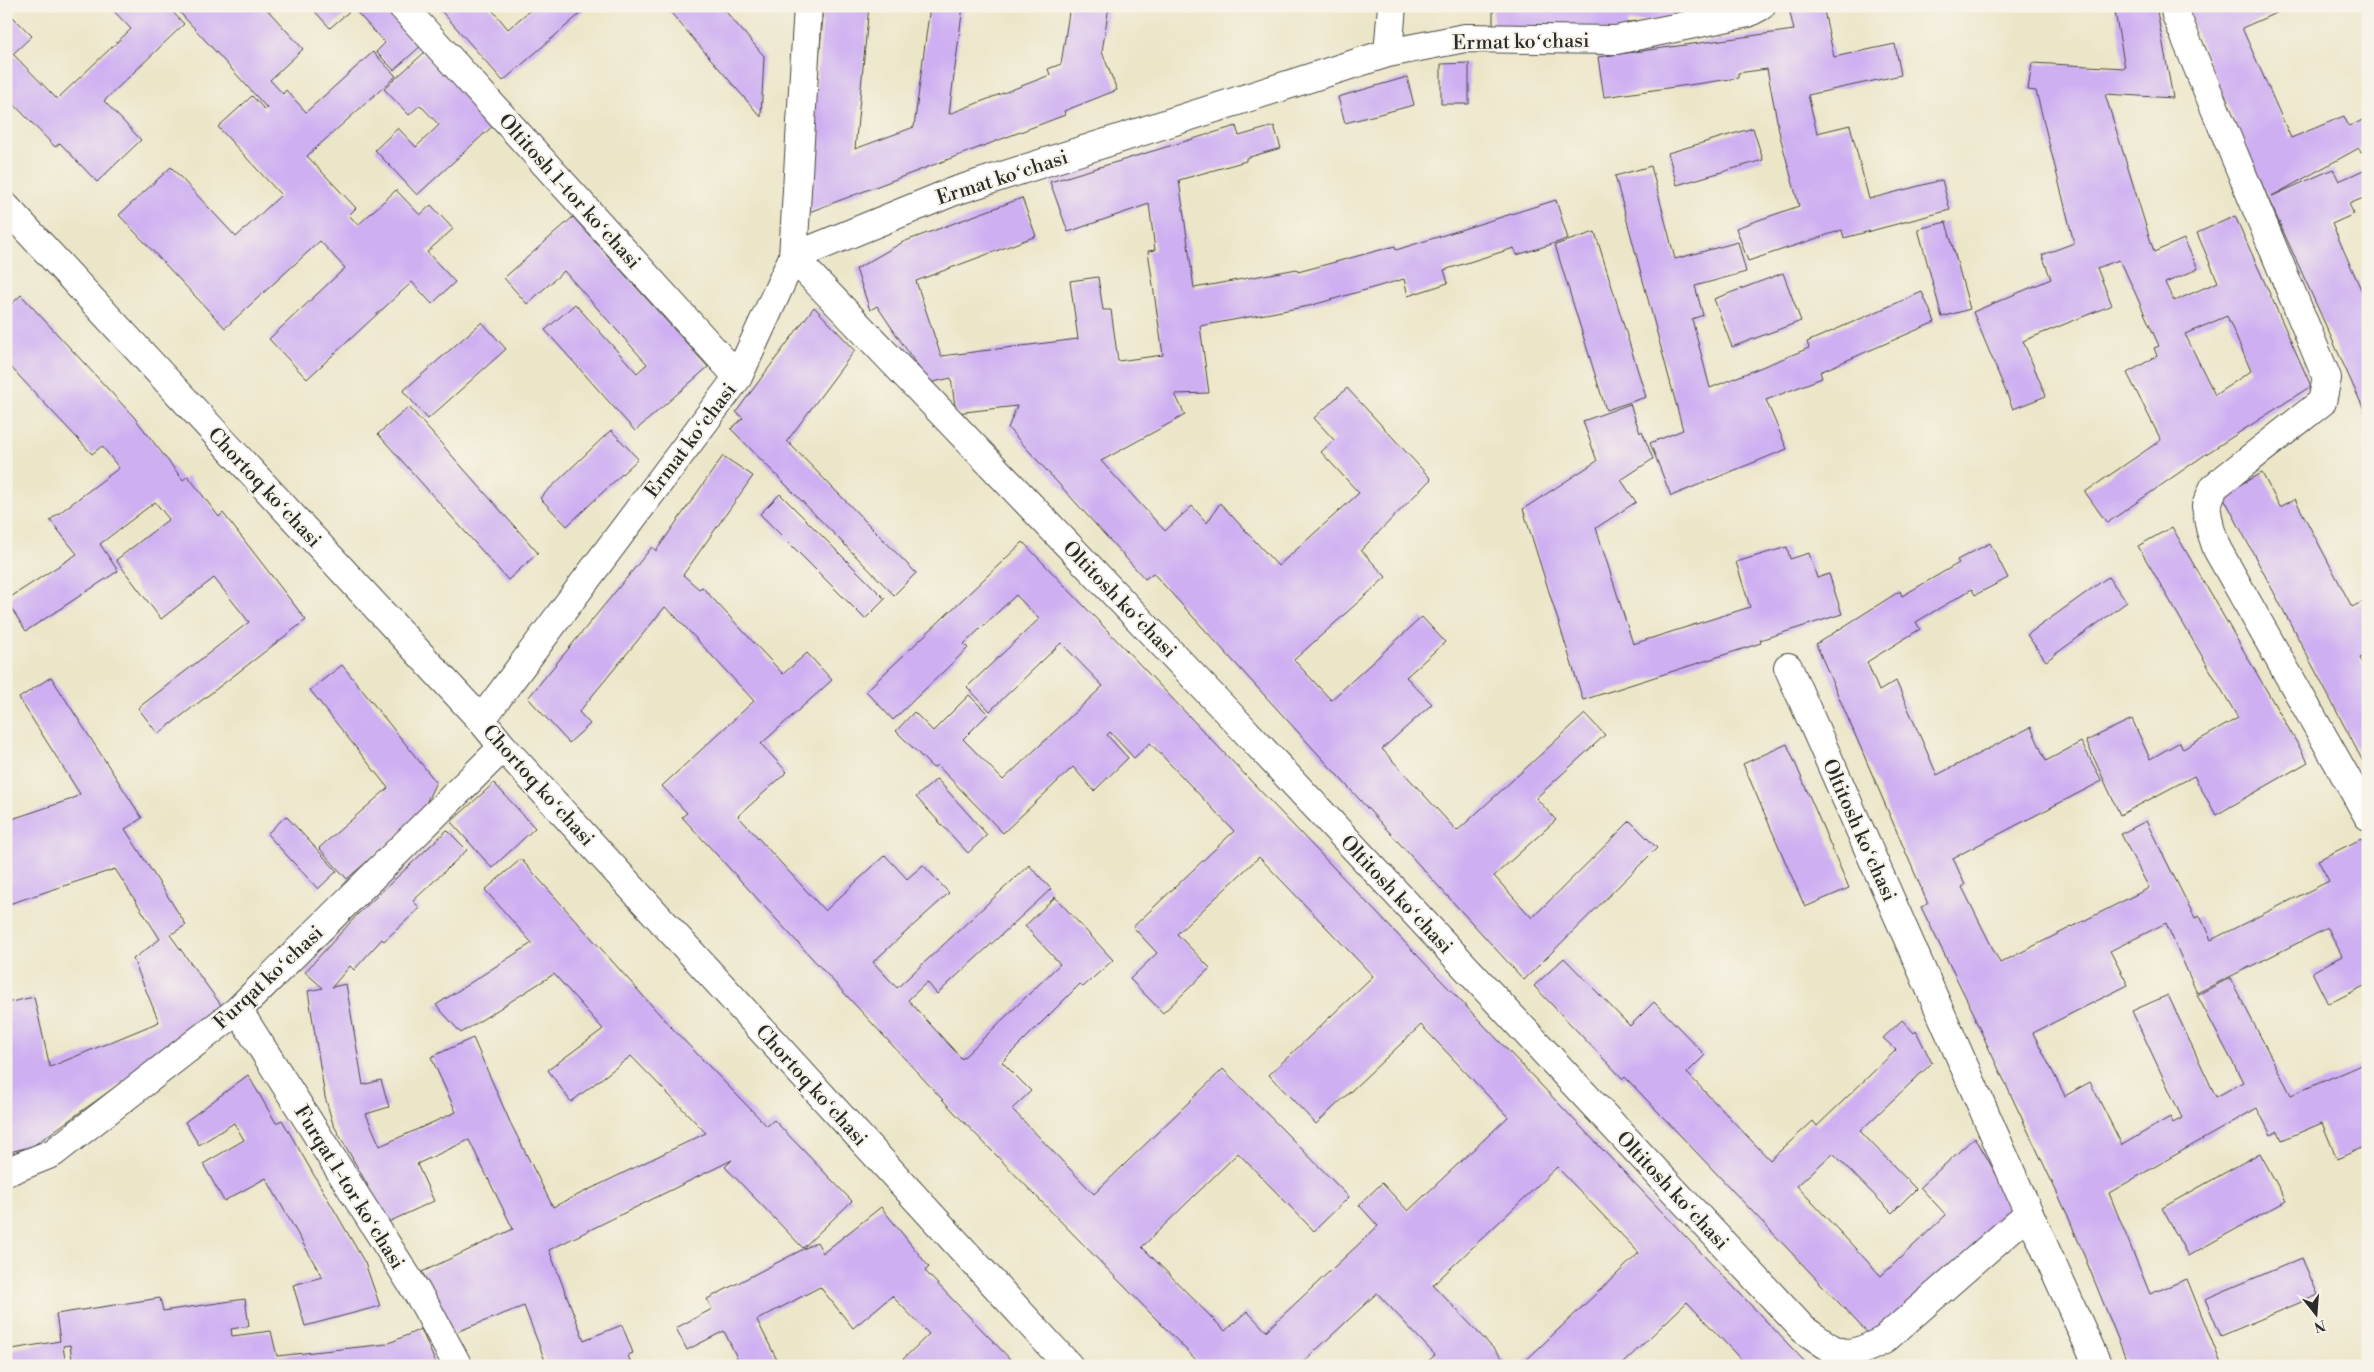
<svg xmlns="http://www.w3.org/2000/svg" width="2374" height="1372" font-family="'Libre Bodoni',serif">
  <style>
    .building { fill: #ceaff2; fill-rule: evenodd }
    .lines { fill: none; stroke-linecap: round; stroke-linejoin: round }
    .street-casing { stroke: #484743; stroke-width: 30 }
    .secondary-casing { stroke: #484743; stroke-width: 30 }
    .street { stroke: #fff; stroke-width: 28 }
    .secondary { stroke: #fff; stroke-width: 28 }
    .labels { text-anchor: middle; stroke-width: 4; stroke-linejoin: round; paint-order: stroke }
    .street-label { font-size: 20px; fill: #2b2b2b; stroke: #f7f3e8 }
  </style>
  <rect width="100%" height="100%" fill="#f7f3e8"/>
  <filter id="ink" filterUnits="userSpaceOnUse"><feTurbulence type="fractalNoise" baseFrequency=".02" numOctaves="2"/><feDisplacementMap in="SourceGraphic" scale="10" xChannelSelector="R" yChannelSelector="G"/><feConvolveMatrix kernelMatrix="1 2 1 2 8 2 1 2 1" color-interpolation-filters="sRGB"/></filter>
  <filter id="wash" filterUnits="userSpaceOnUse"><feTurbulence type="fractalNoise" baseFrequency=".0096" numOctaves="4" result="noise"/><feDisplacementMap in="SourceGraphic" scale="20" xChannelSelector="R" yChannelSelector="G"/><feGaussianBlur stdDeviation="1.12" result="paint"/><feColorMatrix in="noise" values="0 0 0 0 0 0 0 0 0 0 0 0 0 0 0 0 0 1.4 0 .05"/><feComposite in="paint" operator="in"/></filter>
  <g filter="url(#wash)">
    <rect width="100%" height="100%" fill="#ece6c9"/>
    <g id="blocks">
      <!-- building -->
      <path class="building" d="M109,6H167L184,24L104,101L141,140L97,182L60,143L55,147L6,96V16L9,13L32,36L13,54L57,99L131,29Z
        M174,6H243L245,9L247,6H264L303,49L270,80L283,94L286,90L306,112L373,52L396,76L307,156L356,208L349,215L358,225L396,190L420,215L431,205L453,229L427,252L455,282L432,304L412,282L307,379L269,339L345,268L320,241L225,328L119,215L171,167L236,237L281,195L218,127L252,96L265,110L267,108Z
        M310,6H390L424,43L394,70L376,52L385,43L353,8L330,28Z
        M437,6H489L508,29L535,6H589L503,81Z
        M665,6H721L764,56L761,117Z
        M824,6H869L855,149L914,127L930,6H963L949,114L1050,75L1048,69L1061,64L1070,6H1109L1102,52L1117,90L1064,111L1065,115L804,214Z
        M1493,6H1700V17L1627,22V33L1493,32Z
        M1801,6H1823L1834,57L1895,44L1901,75L1808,95L1817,133L1850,125L1869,199L1942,180L1950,210L1844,238L1842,230L1748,261L1736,228L1799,206L1780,136L1767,69L1738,73V78L1604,97L1598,57L1794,30L1790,13Z
        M2114,6H2156L2173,98L2105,94L2154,252L2184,239L2198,269L2165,283L2174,301L2218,282L2197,233L2235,216L2311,386L2206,454L2107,523L2085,492L2161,440L2127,373L2157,356L2154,348L2159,346L2123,266L2119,260L2097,268L2112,305L2023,341L2046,396L2013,409L1973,312L2051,279L2042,255L2074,243L2036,91L2028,90L2032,63L2125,68ZM2227,316L2251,371L2215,395L2185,334Z
        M2187,6H2292L2242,28L2291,138L2344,116L2349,127L2368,117V149L2361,152L2359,148L2272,196L2333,169L2339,181L2368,168V196L2349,204L2354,214L2332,224L2364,296L2368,294V414H2366L2268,198L2185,7Z
        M426,51L495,124L417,195L375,150L398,128L416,147L439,125L420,105L409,115L384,89Z
        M1469,63V104H1441V64Z
        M1407,77L1414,105L1345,123L1338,97Z
        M1236,126L1239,136L1274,126L1281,148L1246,158V161L1179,180L1194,288L1297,269L1298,272L1395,246L1396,250L1556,200L1568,239L1517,255L1514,248L1444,270L1448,283L1408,296L1404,279L1309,306L1200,326L1209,393L1175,394L1185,415L1101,461L1165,531L1192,506L1207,523L1220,503L1278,566L1359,493L1321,452L1334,440L1314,418L1347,388L1431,479L1361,550L1386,577L1294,660L1331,700L1422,617L1445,642L1406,677L1432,704L1382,749L1457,831L1585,714L1605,735L1536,798L1556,820L1494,876L1532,918L1630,821L1657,848L1524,980L1153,573L1145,579L1008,428L1017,406L956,413L951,378L929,383L877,306L870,310L856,269L903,242L1022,198L1036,236L916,281L941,356L1078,339L1070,281L1098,277L1103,310H1111L1118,361L1163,355L1148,251L1155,250L1149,204L1068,232L1050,182Z
        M1753,128L1763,160L1677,185L1668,153Z
        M1651,166L1675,259L1738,242L1746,272L1695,286L1703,315L1692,319L1710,388L1809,348L1807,342L1922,292L1935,322L1820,372L1822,378L1766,400L1787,449L1671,496L1650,443L1683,430L1615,176Z
        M573,217L708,367L635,431L545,330L575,304L637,373L647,364L564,271L527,304L504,278Z
        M1946,222L1970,309L1942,317L1918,229Z
        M1595,232L1646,397L1606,410L1555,245Z
        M1783,273L1801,321L1732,347L1714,299Z
        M21,295L134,417L183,480L188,476L219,517L223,513L306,620L158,734L138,708L249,622L214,578L161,619L116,560L169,519L155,502L100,544L118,571L26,631L6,600L77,554L50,520L119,468L102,446L92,454L6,362V309Z
        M814,307L855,350L787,441L916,573L894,595L731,429L743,418L736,412Z
        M482,322L506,349L428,419L403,391Z
        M1630,404L1640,433L1642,431L1653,459L1621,480L1636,502L1596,528L1633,644L1750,607L1736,562L1787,547L1790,559L1809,553L1817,578L1829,574L1842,614L1760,640L1761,643L1583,700L1523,509L1597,461L1583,421Z
        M409,407L538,553L508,580L378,434Z
        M611,430L638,459L567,526L540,498Z
        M723,456L753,476L683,575L699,589L702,587L783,674L807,653L832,680L761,744L787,772L738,816L825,911L885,855L907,879L923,865L949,893L873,962L897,988L1029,865L1051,889L937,994L927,982L908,1000L962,1059L1060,964L1025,926L1055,897L1113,960L1083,987L1080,984L1002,1062L1031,1091L1012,1109L1094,1194L1223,1069L1349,1197L1314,1231L1238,1153L1142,1247L1225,1331L1247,1311L1266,1331L1378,1226L1359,1205L1382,1183L1408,1211L1508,1117L1421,1025L1316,1124L1291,1098L1269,1075L1373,976L1259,857L1177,934L1210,968L1163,1013L1130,979L1157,953L1133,927L1234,831L1150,743L1134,758L1110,732L1107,735L1128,758L1094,791L1073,767L1003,833L937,765L933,768L896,731L914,712L933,731L969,695L988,714L963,739L1003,780L1103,686L1061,643L990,711L967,687L1039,619L1016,595L964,644L968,648L893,720L866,691L1023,542L1809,1366H1747L1687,1302L1620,1366H1520L1639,1253L1557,1167L1433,1285L1510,1366H1423L1435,1355L1377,1293L1299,1366H1202L953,1111L682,817L687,813L662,786L754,701L674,615L665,607L579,712L590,724L569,743L528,698L652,547L656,551Z
        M2262,473L2280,507L2295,499L2352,607L2368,599V654L2360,658L2368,673V771L2222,494Z
        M780,494L885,599L865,619L760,514Z
        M2172,527L2308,762L2216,815L2194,776L2120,815L2086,741L2132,719L2150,759L2180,742L2183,749L2238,718L2138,546Z
        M1990,543L2008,578L1975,595L1972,589L1916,622L1920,629L1867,662L1879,691L1896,681L1937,775L2031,727L2046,761L2081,742L2102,781L1953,858L1965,885L1962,887L2000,963L2149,888L2121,834L2146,821L2195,918L2200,916L2211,940L2329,881L2318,860L2361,839L2368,852V984L2328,1004L2312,972L2342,956L2328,928L2197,993L2166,923L2110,951L2128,985L2033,1033L2065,1096L2090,1082L2122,1145L2170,1117L2173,1123L2182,1118L2132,1011L2168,995L2216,1097L2243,1082L2197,995L2230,978L2291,1095L2368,1062V1145L2337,1159L2322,1123L2282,1140L2278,1131L2271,1135L2257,1108L2109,1193L2150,1294L2187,1279L2222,1366H2129L2068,1216L1975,1019L1976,1018L1921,907L1928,904L1816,644L1900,591L1902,596L1959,563L1957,560Z
        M2108,577L2127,602L2046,661L2027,635Z
        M342,665L436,782L421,814L347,879L319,848L388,788L310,690Z
        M51,677L142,818L125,829L186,925L170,935L224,1009L33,1146L6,1153V1003L34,997L50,1067L159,1022L133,959L160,939L115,869L6,905V821L72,799L80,794L19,698Z
        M1787,744L1849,888L1805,907L1743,764Z
        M937,779L987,835L968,853L916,797Z
        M494,783L535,828L492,868L451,822Z
        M286,816L337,871L318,889L267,834Z
        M447,830L467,850L413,901L420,908L384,941L382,939L354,970L350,966L332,987L346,984L363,1085L381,1080L389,1107L366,1114L380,1146L456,1112L431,1057L473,1038L510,1122L553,1207L706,1133L631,1056L571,1102L548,1070L603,1029L554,974L461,1033L436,1005L532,943L485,890L521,859L670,1026L767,1126L774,1120L852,1201L803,1248L725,1167L732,1160L549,1250L584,1340L622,1325L633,1353L628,1355L632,1366H547L524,1306L451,1334L437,1299L422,1272L513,1229L469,1140L417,1164L434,1201L382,1225L365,1187L368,1186L333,1124L325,1097L308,991L323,988L305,972L358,914Z
        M1564,958L1630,1026L1654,1002L1705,1055L1687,1073L1770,1160L1813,1121L1817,1126L1896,1050L1883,1038L1902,1020L1914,1033L1916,1031L1932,1063L1860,1131L1916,1189L1892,1213L1833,1153L1797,1186L1881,1276L1946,1215L1920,1187L1975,1137L2017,1211L1876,1342L1625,1077L1623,1079L1534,986Z
        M248,1075L276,1123L282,1120L365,1263L380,1306L305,1326L293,1285L322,1277L266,1178L224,1201L203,1164L244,1140L234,1123L199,1145L185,1122Z
        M2260,1153L2286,1201L2188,1256L2162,1208Z
        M881,1207L929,1267L925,1271L1017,1366H957L953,1361L948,1366H896L929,1334L892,1296L853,1328L820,1287L757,1320L780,1366H741L724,1331L687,1350L676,1328L712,1309L707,1299L817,1242L823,1253Z
        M2302,1258L2318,1295L2221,1336L2205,1299Z
        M160,1298L163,1311L245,1299L249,1326L231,1329L232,1336L271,1331L277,1356L387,1344L421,1329L437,1366H73L70,1345L63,1346L66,1366H6V1350L60,1341L56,1314Z"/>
    </g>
  </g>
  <g filter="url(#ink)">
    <use href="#blocks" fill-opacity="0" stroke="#484743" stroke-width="1"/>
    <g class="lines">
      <!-- street casing -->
      <g class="street-casing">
        <path id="street" d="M402,6L738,377
          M808,6L793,257L1236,721L1803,1329C1840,1354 1841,1362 1884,1340L2029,1213L2098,1366
          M2174,6L2176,15L2327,378L2322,402L2214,487L2206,506L2210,528L2217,549L2368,816
          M1388,53L1392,6
          M1788,667L2029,1213
          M481,720L738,377L793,257L952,192L1388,53L1465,38L1616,40L1748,13L1761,6
          M238,1010L425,1305L458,1366
          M6,1172L53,1153L238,1010L503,747"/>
      </g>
      <!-- secondary casing -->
      <g class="secondary-casing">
        <path id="secondary" d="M6,207L481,720L503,747L1069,1366"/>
      </g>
      <!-- street -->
      <use href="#street" class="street"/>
      <!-- secondary -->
      <use href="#secondary" class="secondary"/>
    </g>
  </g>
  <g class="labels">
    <!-- street labels -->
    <g class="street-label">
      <text transform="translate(1521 41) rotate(-1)" y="7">Ermat koʻchasi</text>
      <text transform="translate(1002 177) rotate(-18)" y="7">Ermat koʻchasi</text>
      <text transform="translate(570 191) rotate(48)" y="7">Oltitosh 1-tor koʻchasi</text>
      <text transform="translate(690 440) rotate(-53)" y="7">Ermat koʻchasi</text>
      <text transform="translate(265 487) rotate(47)" y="7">Chortoq koʻchasi</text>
      <text transform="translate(1120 599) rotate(46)" y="7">Oltitosh koʻchasi</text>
      <text transform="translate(539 785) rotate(48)" y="7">Chortoq koʻchasi</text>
      <text transform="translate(1860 830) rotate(66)" y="7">Oltitosh koʻchasi</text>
      <text transform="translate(1397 894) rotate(47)" y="7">Oltitosh koʻchasi</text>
      <text transform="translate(268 977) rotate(-43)" y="7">Furqat koʻchasi</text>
      <text transform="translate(812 1085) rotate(48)" y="7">Chortoq koʻchasi</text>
      <text transform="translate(350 1187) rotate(58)" y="7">Furqat 1-tor koʻchasi</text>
      <text transform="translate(1673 1190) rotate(47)" y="7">Oltitosh koʻchasi</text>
    </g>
  </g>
  <!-- margin -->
  <rect width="2374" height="1372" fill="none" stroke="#f7f3e8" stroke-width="25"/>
  <!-- north arrow -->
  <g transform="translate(2316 1314) rotate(163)" stroke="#f7f3e8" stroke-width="4" paint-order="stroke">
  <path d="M0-4L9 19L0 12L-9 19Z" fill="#2b2b2b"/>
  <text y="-8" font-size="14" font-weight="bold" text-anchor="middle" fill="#2b2b2b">N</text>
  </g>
</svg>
